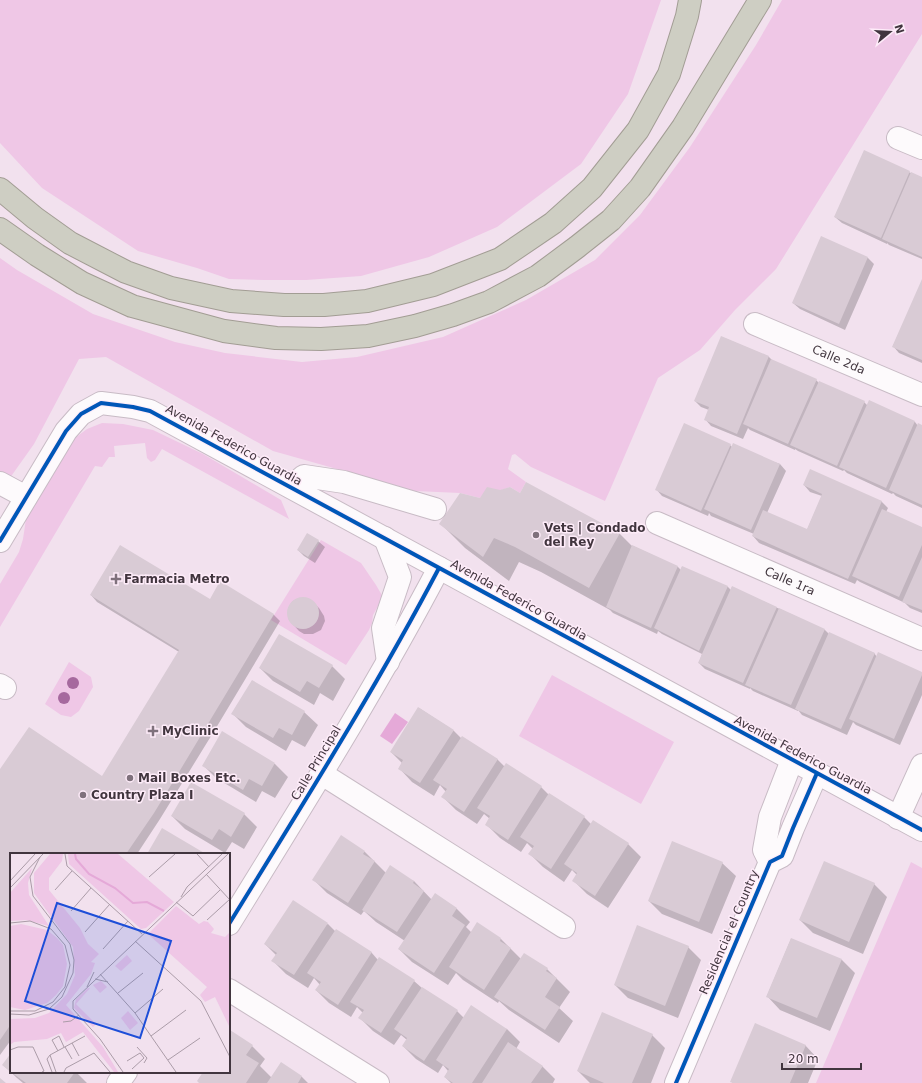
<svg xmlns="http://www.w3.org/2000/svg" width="922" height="1083" font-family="'DejaVu Sans',sans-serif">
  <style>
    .green { fill: #efc7e6 }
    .water { fill: #e5a9d8 }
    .shadow { fill: #0003 }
    .building { fill: #d9cbd5 }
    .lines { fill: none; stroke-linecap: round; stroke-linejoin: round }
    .minor-casing { stroke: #c8bbc5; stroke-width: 24 }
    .highway-casing { stroke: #a29d94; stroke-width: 24 }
    .minor { stroke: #fdfafc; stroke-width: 22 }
    .highway { stroke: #cecec3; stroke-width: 22 }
    .cycleway-casing { stroke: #feecf9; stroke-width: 6 }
    .cycleway { stroke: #0057b8; stroke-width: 4 }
    .tree { fill: #a6699e }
    .poi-dot { fill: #7f717c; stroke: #feecf9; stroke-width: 1.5 }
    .labels { text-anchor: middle; stroke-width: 3; stroke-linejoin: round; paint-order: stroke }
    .street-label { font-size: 12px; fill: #41353e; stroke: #feecf9 }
    .poi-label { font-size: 12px; font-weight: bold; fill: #41353e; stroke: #feecf9; text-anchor: start }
    .inset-river { fill: none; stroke: #e5a9d8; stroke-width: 2 }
    .inset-road { fill: none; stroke: #ab9ca8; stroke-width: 1 }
    .view { fill: #1d4ed8; fill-opacity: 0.15; stroke: #1d4ed8; stroke-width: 2 }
    .inset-edge { fill: none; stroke: #41353e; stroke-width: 2 }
  </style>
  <rect width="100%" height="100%" fill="#f2e1ee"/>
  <!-- green -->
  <path class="green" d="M0,0H661L628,94L581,164L497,227L429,257L361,276L306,280H265L229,279L197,268L138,251L42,188L0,143Z
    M782,0H922V34L776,269L735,310L700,350L658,378L610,490L605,501L531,467L515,454L512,455L508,469L526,482L520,493L510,487L480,498L460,493L415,491L273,451L106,357L79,359L34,444L12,475L0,494V258L17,270L93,314L175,342L225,353L302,362L357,357L443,337L526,300L595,260L640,215L690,147L756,45Z
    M102,423L123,424L153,430L203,454L281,500L289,519L162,449L155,460L151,462L147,458L145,443L114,446L115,457H109L102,467L95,466L0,627V584L19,552L23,539L26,519L56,467L75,438L87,429Z
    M321,540L361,563L376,585L383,597L373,615L372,623L369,630L346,665L271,620Z
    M69,662L91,677L93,687L79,711L71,717L61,715L45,704Z
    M552,675L674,742L641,804L519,736Z
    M911,862L922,868V1083H816Z"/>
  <!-- water -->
  <path class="water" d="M395,713L408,722L392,744L380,736Z"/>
  <!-- shadow -->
  <path class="shadow" d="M864,152L922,178V259L889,245L887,243V244L842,223L835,217Z
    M822,238L868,258L874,264L845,330L800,309L793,303Z
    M922,282V363L899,353L893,346Z
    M722,337L769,357L773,361L816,380L819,383L864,402L867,405L915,422L918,426H922V508L896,496L893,493L892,494L847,473L844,470L843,471L798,451L795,449V450L750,430L748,428L743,439L711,426L705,419L709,410L701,407L695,401Z
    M730,445L732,447L780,464L786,471L767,513L807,530L822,496L810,492L804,485L881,501L888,508L886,512L922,528V613L910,608L905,603L860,582L857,580L855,584L759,543L753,536L754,534L711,516L709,513L708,516L662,496L656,489Z
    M521,494L619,533L633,547V546L678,567L681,570L682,567L728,587L731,590L732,587L825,630L829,634L874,653L877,657L922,673V695L900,745L856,725L853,722L847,735L802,715L798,710V711L753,691L750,688V689L705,669L699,663L702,654L662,634L658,631L657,634L613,613L610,610L541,572L519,562L509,581L465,548L440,523L481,499Z
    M318,541L325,547L315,563L304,556L298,550Z
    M221,583L274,615L280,621L216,728L160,819L137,854H11V1040L0,1055V771L102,778L179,652L97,602L91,595L210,601Z
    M303,598L308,599L312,601L319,608L324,616L325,621L321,630L313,634H304L299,631L289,620L288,615V609L290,605L293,601L297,599Z
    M332,666L345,679L333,701L320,693L314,705L273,681L260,668Z
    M252,681L304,712L318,725L305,747L292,740L286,751L246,727L233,714Z
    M419,708L454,731L461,738L497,759L505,767L506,765L541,787L549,795L584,817L591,824L628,844L641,857L608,908L587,894L574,881L577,875L572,870L564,882L543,867L530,854L533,849L527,843L521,852L500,838L487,825L490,819L484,814L477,824L456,810L443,797L446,792L440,785L434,796L412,782L399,768L402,763L391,752Z
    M275,764L288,777L275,798L262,791L256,802L216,778L203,765Z
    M244,814L257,827L244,849L232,842L225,853L185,829L172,816Z
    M341,837L365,852L386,873L414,881L432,900L435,895L457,909L470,922L466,927L472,933L501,939L521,959L547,969L570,992L559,1008L573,1021L559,1043L509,1010L499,1001L498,1003L463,980L456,973L448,985L412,962L399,949L405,941L376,922L364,911L361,915L327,893L314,880Z
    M722,863L736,876L712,934L662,914L649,901Z
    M874,884L887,897L863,954L813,933L800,920Z
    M328,924L335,931L371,952L378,960L414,981L422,988L457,1011L464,1018L507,1029L520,1042L516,1049L542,1066L555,1079L553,1083H451L445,1077L448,1071L443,1065L438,1073L416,1059L403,1046L407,1040L401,1035L394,1045L373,1031L360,1018L363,1013L357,1007L351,1017L329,1003L316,990L320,985L314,978L308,988L286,974L273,961L276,955L265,944Z
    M791,939L842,960L855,973L830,1031L780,1010L767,996Z
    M688,947L701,960L678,1018L628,998L615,985Z
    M229,1033L252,1046L265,1059L260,1066L272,1078L281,1063L302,1077L308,1083H200L204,1072H229Z
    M652,1035L665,1048L651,1083H590L578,1071Z
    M805,1045L818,1059L808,1083H733L731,1081Z
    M11,1055V1072H76L87,1083H23L17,1078L3,1065Z"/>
  <!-- building -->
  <path class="building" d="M864,150L910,171L881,238L834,217Z
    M911,172L922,177V257L882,239Z
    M821,236L868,257L839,324L792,303Z
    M922,279V360L892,347Z
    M721,336L769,356L737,434L704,420L709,407L694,401Z
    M771,359L817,379L788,444L743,424Z
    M819,381L865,401L837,466L790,445Z
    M869,400L915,421L886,488L839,467Z
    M684,423L731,444L701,511L655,490Z
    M918,423L922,425V505L889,490Z
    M733,443L780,464L751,530L704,509Z
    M810,469L882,501L848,579L752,536L763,510L807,529L822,494L803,485Z
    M526,482L620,533L589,588L515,547L494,538L483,557L439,524L460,493L480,498L487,487L500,490L510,487L520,493Z
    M882,509L922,527V545L899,597L852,576Z
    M307,533L319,540L308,557L297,550Z
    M120,545L210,599L220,581L274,614L179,772L154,813L126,854H11V1024L0,1040V769L29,727L102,776L179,650L90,595Z
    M632,545L678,566L651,628L606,607Z
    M922,557V610L902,602Z
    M682,566L728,586L699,651L654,628Z
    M732,586L777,607L743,683L698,663Z
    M287 613a16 16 0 1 1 32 0a16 16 0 1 1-32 0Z
    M779,608L825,629L791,705L745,685Z
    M829,632L875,653L841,729L795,709Z
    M279,634L333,665L319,688L307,681L300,692L259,668Z
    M878,652L922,672V675L894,739L849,719Z
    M252,680L305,711L292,735L279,728L273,738L231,714Z
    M418,707L454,730L420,783L398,769L403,760L390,752Z
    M222,731L275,763L262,786L249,779L243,790L202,766Z
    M462,736L498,759L464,812L441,797L447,789L433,780Z
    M506,763L542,786L508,840L485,825L490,816L477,808Z
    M191,782L245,813L231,837L219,829L212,840L171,816Z
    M549,793L585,816L551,869L528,854L534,846L520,837Z
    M593,820L629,843L595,896L572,881L577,873L564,864Z
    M162,828L206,854H147Z
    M341,835L365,851L363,854L375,861L348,903L312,880Z
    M672,841L723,862L699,922L648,901Z
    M824,861L875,883L849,942L799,920Z
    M390,865L414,881L413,883L424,891L397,932L362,910Z
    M435,893L457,908L452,916L465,925L434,973L398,949Z
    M293,900L328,923L294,975L271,961L277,953L264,944Z
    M477,922L501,938L500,941L511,948L484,990L449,967Z
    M637,925L689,946L665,1006L614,985Z
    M336,929L372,952L338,1005L315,990L321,982L307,973Z
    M791,938L842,959L817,1018L766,997Z
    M524,953L548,968L546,971L557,978L545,997L560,1007L545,1030L494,997Z
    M379,957L415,980L381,1033L358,1018L364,1010L350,1002Z
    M422,987L458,1010L424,1061L402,1046L407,1038L394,1029Z
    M471,1005L507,1029L472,1083H453L444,1077L449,1069L436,1060Z
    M602,1012L653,1034L632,1083H604L577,1071Z
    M755,1023L806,1045L790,1083H733L730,1082Z
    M230,1030L253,1045L246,1055L259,1063L246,1083H199L197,1081L203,1072H229V1031Z
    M508,1042L543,1066L531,1083H482Z
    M11,1053V1072L2,1065Z
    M281,1062L302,1076L298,1083H267Z
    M11,1072H75L67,1083H26Z
    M0,1078L6,1083H0Z"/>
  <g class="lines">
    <!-- minor casing -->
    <g class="minor-casing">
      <g id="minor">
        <path d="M898,138L922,148"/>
        <path id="s1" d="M755,324L922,395"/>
        <path d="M0,483L26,497"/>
        <path d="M291,487L304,476L344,482L435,509"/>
        <path id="s2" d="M657,523L922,639"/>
        <path d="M385,538L400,577L383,628L388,662"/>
        <path d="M0,541L66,431L81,414L101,403L133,407L150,411L922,830"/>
        <path d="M0,685L5,688"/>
        <path d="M322,774L564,927"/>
        <path d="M898,818L922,765"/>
        <path d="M770,862L764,850L770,817L792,760"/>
        <path d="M229,924C301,807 375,690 439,568"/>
        <path d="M229,990L378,1083"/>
        <path d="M118,1083L126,1072"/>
        <path d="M676,1083L770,862L782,856L793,828L817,773"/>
      </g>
    </g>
    <!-- highway casing -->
    <g class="highway-casing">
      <path id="highway" d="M0,189L35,218L70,243L126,272L171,288L231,301L284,305H324L367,301L433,285L500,259L553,223L592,188L638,130L669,74L687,16L690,0
        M0,229L37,255L82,283L132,306L224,331L276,338L321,339L368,336L415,326L453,315L489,302L538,276L577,247L611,220L640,188L683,127L760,0"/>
    </g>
    <!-- minor -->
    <use href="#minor" class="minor"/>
    <!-- highway -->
    <use href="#highway" class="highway"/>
    <!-- cycleway casing -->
    <g class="cycleway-casing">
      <path id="cycleway" d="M0,541L66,431L81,414L101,403L133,407L150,411L922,830
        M229,924C301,807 375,690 439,568
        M676,1083L770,862L782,856L793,828L817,773"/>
    </g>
    <!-- cycleway -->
    <use href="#cycleway" class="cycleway"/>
  </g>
  <!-- trees -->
  <g class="tree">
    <circle cx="73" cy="683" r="6"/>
    <circle cx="64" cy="698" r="6"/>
  </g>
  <!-- markers -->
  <g class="poi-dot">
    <circle cx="536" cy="535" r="4"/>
    <path d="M114 573h4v4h4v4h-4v4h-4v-4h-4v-4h4z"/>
    <path d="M151 725h4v4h4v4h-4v4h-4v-4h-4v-4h4z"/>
    <circle cx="130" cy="778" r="4"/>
    <circle cx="83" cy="795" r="4"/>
  </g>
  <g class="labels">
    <!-- street labels -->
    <g class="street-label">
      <text dy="4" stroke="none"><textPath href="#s1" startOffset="91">Calle 2da</textPath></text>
      <text transform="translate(234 445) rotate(29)" y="4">Avenida Federico Guardia</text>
      <text dy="4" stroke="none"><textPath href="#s2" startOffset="145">Calle 1ra</textPath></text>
      <text transform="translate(519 600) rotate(29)" y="4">Avenida Federico Guardia</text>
      <text transform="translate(803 755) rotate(28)" y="4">Avenida Federico Guardia</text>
      <text transform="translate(316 763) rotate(-59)" y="4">Calle Principal</text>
      <text transform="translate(729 932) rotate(-67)" y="4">Residencial el Country</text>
    </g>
    <!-- poi labels -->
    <g class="poi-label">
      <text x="544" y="532">Vets | Condado<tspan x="544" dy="14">del Rey</tspan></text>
      <text x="124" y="583">Farmacia Metro</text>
      <text x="162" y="735">MyClinic</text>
      <text x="138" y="782">Mail Boxes Etc.</text>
      <text x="91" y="799">Country Plaza I</text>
    </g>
  </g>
  <!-- overview -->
  <g transform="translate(10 853)">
    <rect width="220" height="220" fill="#f2e1ee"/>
    <path d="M40,1H53L52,8L39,25V37L70,75L78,91L89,101L81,109L85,110L81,121L56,152L93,194L108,219H104L73,179L56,189L51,180L37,186L4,189L0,192V166L25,165L39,160L57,141L65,122L63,94L24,40V20ZM58,1H108L164,49L136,75L131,76L59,11ZM22,15L18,30L19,42L39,73L16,67L0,68V40ZM166,53L189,71L194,68L198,69L204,76L201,80L215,84L220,79V175L205,144L195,149L190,142L197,134L138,81ZM11,71L37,77L47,85L53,92L57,111L53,133L46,142L37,150L15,157L0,154V73ZM117,102L122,108L111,118L105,113ZM91,128L97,134L90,140L83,132ZM78,135H80L66,151L86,171L83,174L64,155L66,146ZM118,158L128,170L120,177L111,165Z" fill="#efc7e6"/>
    <path class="inset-river" d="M65,1L66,6L79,21L105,35L123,50L137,49L154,58"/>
    <path class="inset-road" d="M55,1L57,13L132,81M187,1L199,14M196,21L220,47M139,24L165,1M0,28L25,1M0,35L33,1M45,37L62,18M171,44L177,34L212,1M166,49L183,63L210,37M61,58L81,35M197,67L220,46M0,70L20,68L41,76L55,92L60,112L55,134L43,149L25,158H0M75,79L100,51M125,88L191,148L220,204M93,96L118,68M90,121L125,160L166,219M85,126L98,129M77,134L84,119M108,140L133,120M125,160L153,136M0,161L19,162L39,156L52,144L63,120L64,107L60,91L23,43L20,24L30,4M53,169L61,168L69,162M141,183L176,157M62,190L69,203M55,194L62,206M127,194L137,205L134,210M0,197L8,194H23L34,218L32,219M48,198L42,187L49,183L54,194M40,202L75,183M40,202L37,206L42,219M40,202L46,219M158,207L190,185M117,208L130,200L134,205L122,216M54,219L56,215L84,200L100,219M113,219L90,186L63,156V148L218,1"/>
    <path class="view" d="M47,50L161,88L130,185L15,148Z"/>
    <rect width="220" height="220" class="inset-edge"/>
  </g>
  <!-- north arrow -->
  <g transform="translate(890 32) rotate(72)" stroke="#feecf9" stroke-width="3" paint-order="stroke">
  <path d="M0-3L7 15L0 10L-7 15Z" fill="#41353e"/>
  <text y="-6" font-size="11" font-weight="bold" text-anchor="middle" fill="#41353e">N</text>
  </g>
  <!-- scale -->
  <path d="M782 1063v6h79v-6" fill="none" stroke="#41353e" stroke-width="2"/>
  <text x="788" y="1063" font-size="12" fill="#41353e" stroke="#feecf9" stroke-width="3" paint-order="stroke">20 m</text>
</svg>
